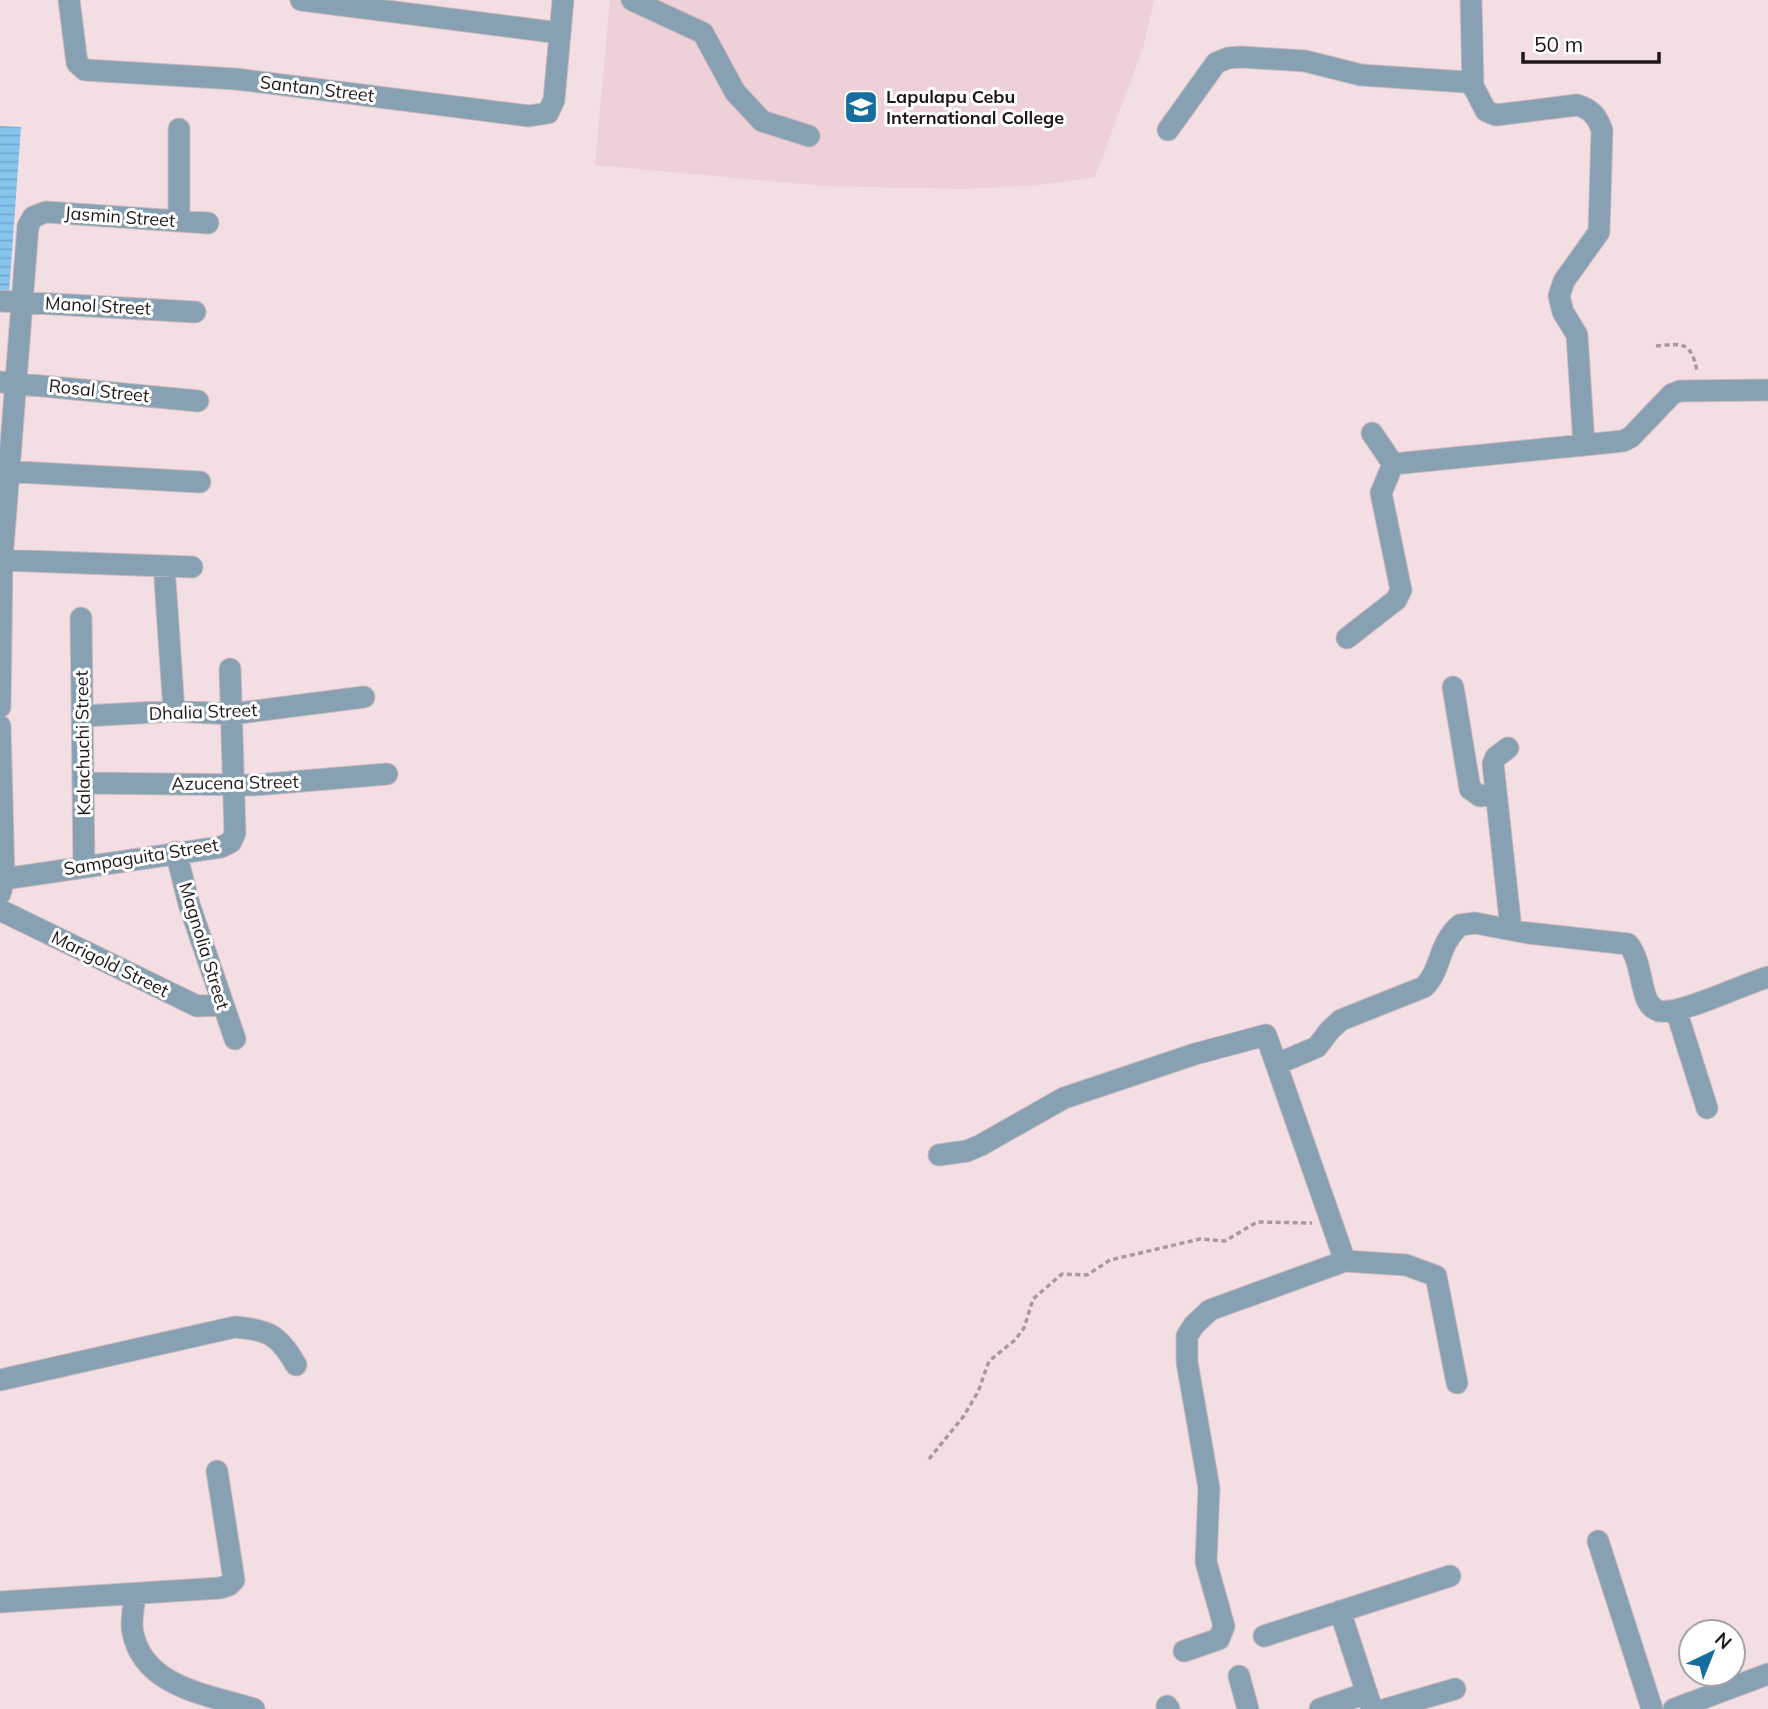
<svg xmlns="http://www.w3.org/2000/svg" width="1768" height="1709" font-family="Mulish,sans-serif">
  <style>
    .built { fill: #edd0d8 }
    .water { fill: url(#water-rules) }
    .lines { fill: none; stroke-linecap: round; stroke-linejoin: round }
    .minor-casing { stroke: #ccbabf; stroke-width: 23 }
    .path { stroke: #a8999d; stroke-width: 3.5; stroke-dasharray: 5 3.5; stroke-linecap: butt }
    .minor { stroke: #87a1b3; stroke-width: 21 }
    .labels { text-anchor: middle; stroke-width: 6; stroke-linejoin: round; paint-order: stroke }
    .street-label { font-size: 18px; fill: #1f181a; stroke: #fff }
    .poi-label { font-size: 18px; font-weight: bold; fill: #1f181a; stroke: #fff; text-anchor: start }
  </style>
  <defs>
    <pattern id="water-rules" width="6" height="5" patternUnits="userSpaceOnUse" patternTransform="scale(1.75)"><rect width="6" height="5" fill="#87c5ef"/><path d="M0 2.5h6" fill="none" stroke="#74a8cc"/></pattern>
  </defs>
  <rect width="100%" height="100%" fill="#f2dee3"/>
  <!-- built -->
  <path class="built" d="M610,0H1154L1143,48L1095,177L1039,185L962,189L824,186L595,165Z"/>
  <!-- water -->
  <path class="water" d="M0,126L21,127L9,293L0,292Z"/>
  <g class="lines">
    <!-- minor casing -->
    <g class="minor-casing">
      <path id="minor" d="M69,0L77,63L85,70L236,79L529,116L548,113L554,100L563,0
        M301,0L560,33
        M632,0L703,33L735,92L762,121L809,136
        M1471,0L1473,86
        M1168,130L1216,63L1228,58L1241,57L1305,61L1361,75L1466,82L1473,86L1486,111L1496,115L1577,105C1591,109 1597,116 1602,130L1599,232L1564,281L1559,296L1563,312L1577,335L1584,445
        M179,221V129
        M0,301L195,312
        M0,382L198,401
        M1372,433L1393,464L1584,445L1623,441L1631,437L1672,394L1680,391L1768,390
        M0,471L200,482
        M0,560L192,567
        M164,566L174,711
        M81,618L84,867
        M1347,638L1396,600L1401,590L1381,493L1393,464
        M1453,687L1470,789L1480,796L1496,794
        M0,707L2,560L28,226L33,217L46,212L208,223
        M84,716L174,711L231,714L364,697
        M0,726L4,879L0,894
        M1508,748L1496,757L1493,764L1511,929
        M84,783L254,785L387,774
        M176,852L189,904L235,1039
        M4,879L221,847L231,842L235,833L230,669
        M0,910L197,1006L222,1005
        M1676,1010L1707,1108
        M1277,1064L1317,1047L1330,1030L1341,1020L1424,987C1442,970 1437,945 1460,925L1475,923L1528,933L1628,944C1640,958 1640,983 1647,1000C1650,1006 1653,1009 1659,1011C1681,1015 1743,984 1768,977
        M939,1155L967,1151L981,1145L1064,1098L1195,1054L1266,1035L1345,1261
        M0,1380L235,1327C269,1330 279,1335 296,1365
        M1598,1541L1652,1709
        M135,1595C134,1607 130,1622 133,1633C144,1688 210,1695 254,1709
        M0,1602L220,1588L229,1585L234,1580L217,1471
        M1340,1611L1372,1709
        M1264,1636L1450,1576
        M1184,1651L1219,1639L1224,1626L1206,1562L1209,1488L1187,1362V1336L1194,1325L1210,1310L1345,1261L1406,1265L1436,1276L1457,1383
        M1239,1676L1248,1709
        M1167,1706L1169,1709
        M1320,1709L1367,1693
        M1386,1709L1455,1689
        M1674,1709L1768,1674"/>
    </g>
    <!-- path -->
    <path class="path" d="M1656,346C1684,343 1691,342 1697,371
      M929,1459L963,1417L978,1392L989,1361L1015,1340L1024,1328L1033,1299L1062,1274L1087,1275L1110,1260L1200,1239L1225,1241L1257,1222L1312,1223"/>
    <!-- minor -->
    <use href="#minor" class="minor"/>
  </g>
  <!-- icons -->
  <defs>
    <g id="university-square" transform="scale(1.75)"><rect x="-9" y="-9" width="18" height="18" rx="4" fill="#156e9e" stroke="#fff"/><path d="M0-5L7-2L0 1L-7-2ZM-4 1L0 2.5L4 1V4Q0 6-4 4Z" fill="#fff"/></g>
  </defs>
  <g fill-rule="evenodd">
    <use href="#university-square" x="861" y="107"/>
  </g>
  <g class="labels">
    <!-- street labels -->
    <g class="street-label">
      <text transform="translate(317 89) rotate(7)" y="6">Santan Street</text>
      <text transform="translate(120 217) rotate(4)" y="6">Jasmin Street</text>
      <text transform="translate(98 306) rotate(3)" y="6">Manol Street</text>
      <text transform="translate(99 391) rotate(6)" y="6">Rosal Street</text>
      <text transform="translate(203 712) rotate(-2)" y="6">Dhalia Street</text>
      <text transform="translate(83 743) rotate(-91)" y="6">Kalachuchi Street</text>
      <text transform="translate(235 783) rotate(-1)" y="6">Azucena Street</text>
      <text transform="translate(141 857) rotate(-9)" y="6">Sampaguita Street</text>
      <text transform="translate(204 946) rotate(73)" y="6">Magnolia Street</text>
      <text transform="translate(110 964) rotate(26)" y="6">Marigold Street</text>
    </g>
    <!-- poi labels -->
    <g class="poi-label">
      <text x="886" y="103">Lapulapu Cebu<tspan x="886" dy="21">International College</tspan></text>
    </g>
  </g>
  <!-- north arrow -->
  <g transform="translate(1712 1653) rotate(43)"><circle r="33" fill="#ffffff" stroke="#a5a3a3" stroke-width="2"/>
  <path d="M0-5L12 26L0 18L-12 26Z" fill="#156e9e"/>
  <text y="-10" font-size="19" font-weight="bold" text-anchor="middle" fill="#1f181a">N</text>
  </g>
  <!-- scale -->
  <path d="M1523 52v10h136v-10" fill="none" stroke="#1f181a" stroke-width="3.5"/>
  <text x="1534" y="52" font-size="21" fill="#1f181a" stroke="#ffffff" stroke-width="5" paint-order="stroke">50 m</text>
</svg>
